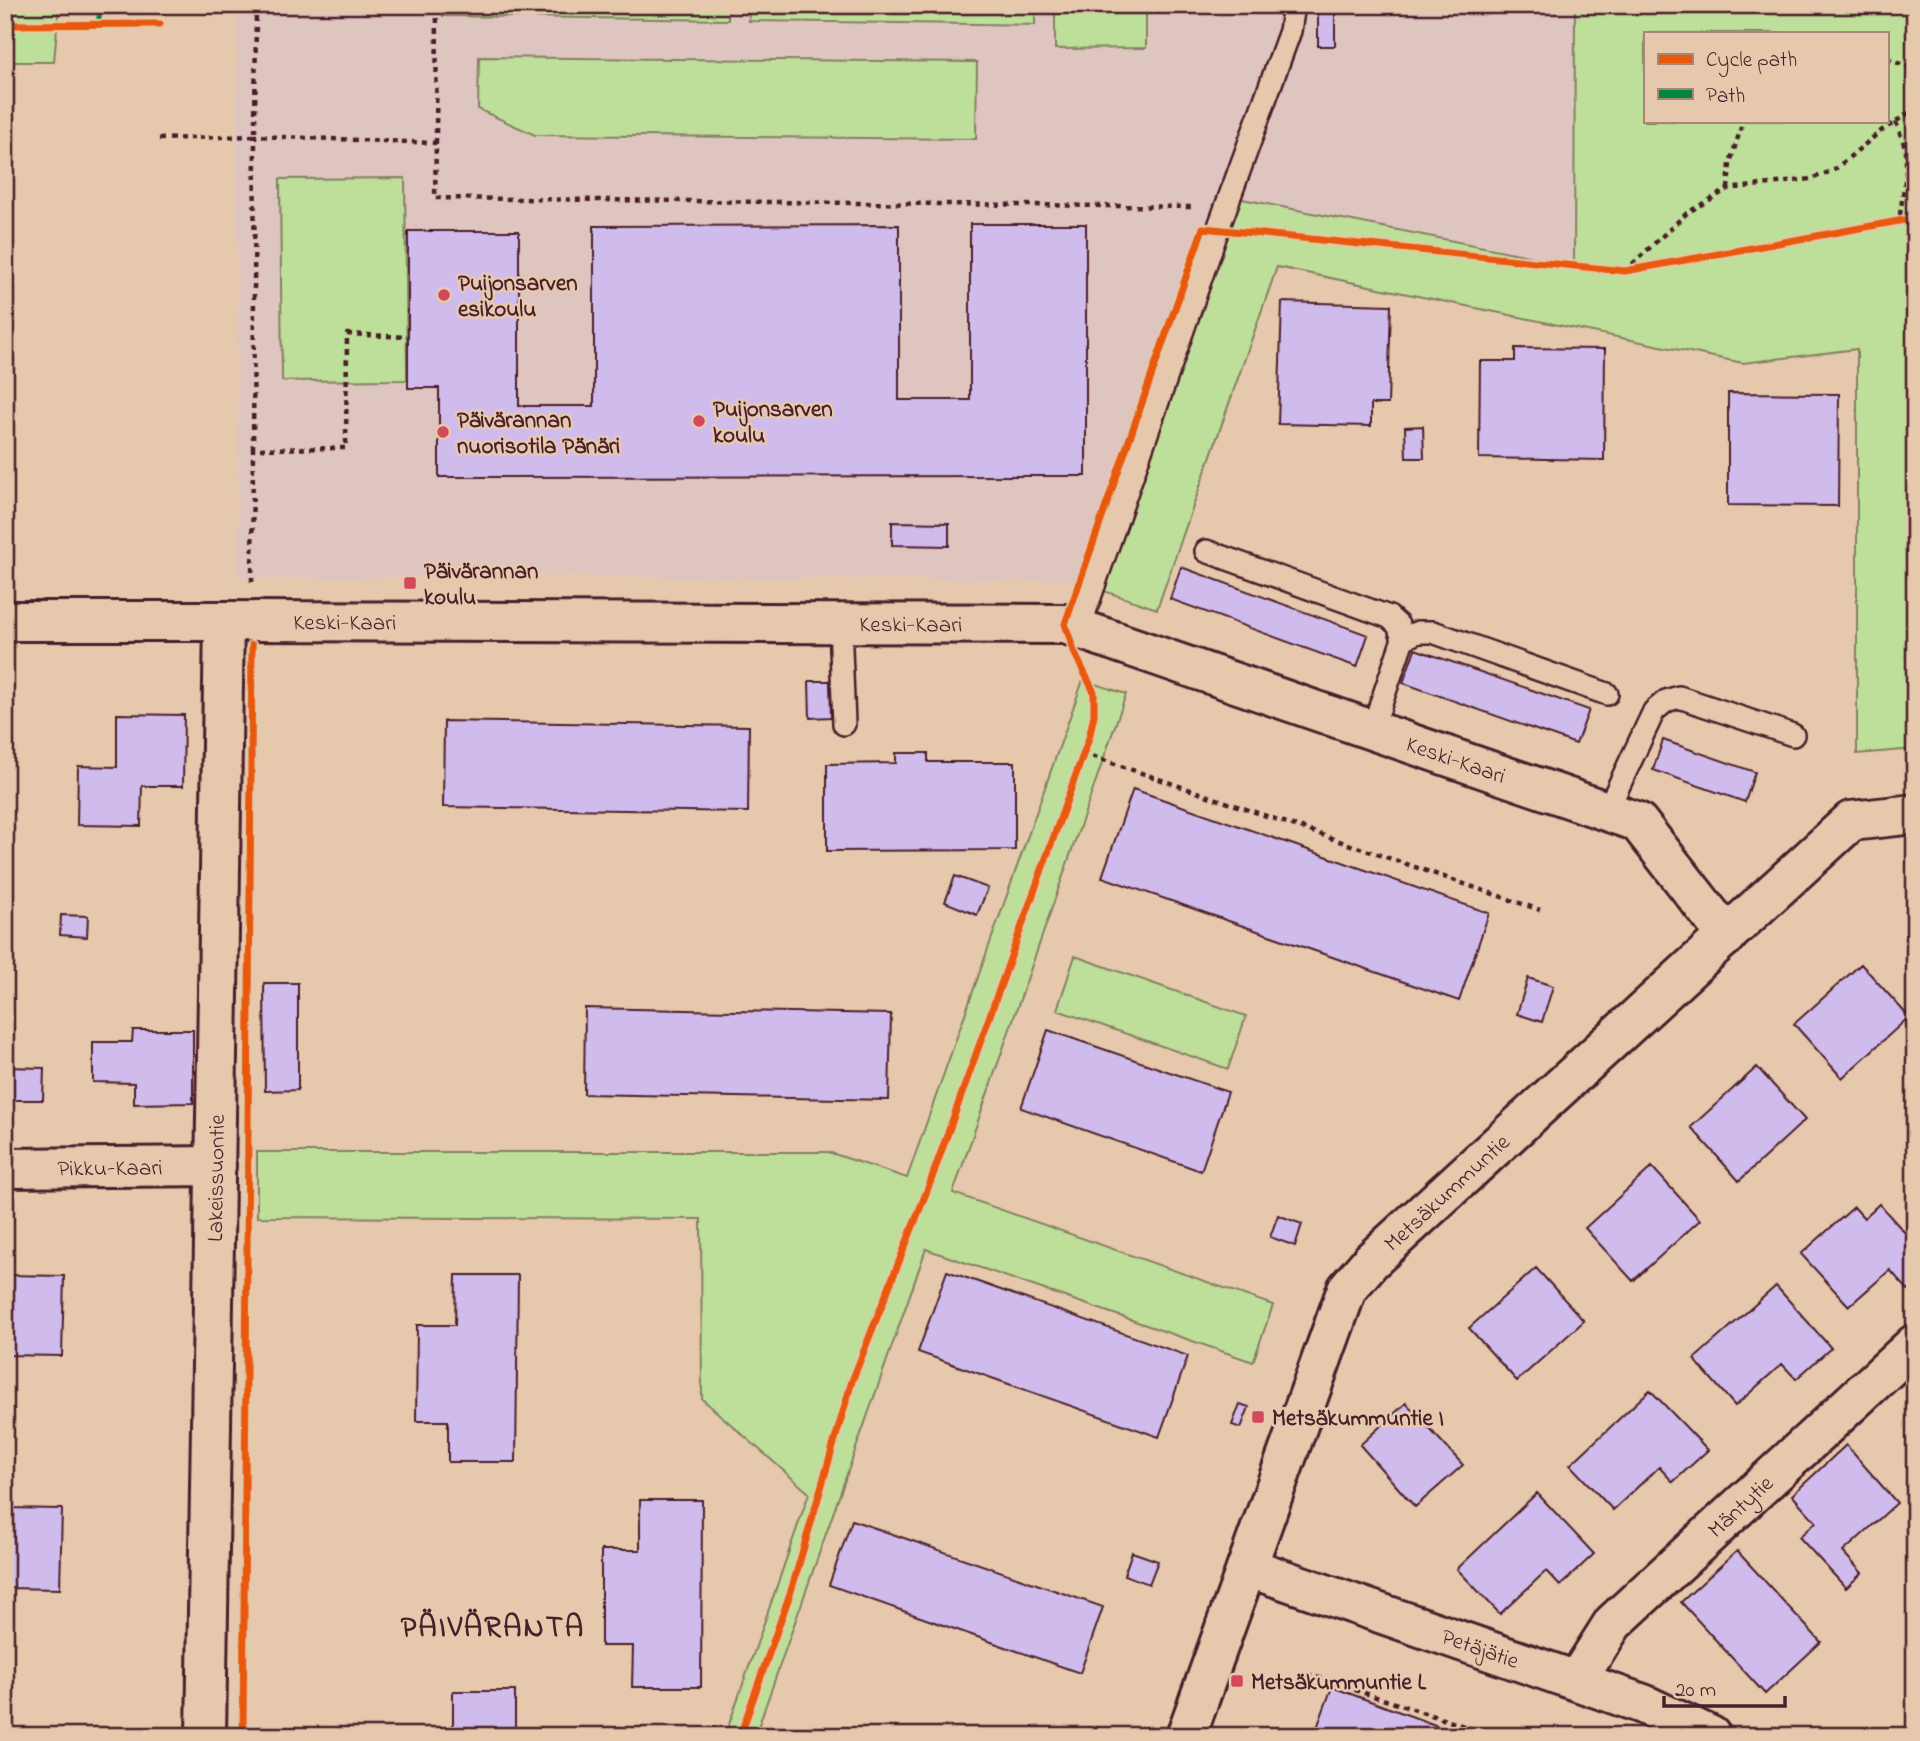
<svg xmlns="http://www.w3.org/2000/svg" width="1920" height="1741" font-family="'Indie Flower',sans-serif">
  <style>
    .built { fill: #dfc5c0 }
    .green { fill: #bddf99; stroke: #847f62; stroke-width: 2; fill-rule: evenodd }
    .building { fill: #d0bcec; stroke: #4a1f2b; stroke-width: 2 }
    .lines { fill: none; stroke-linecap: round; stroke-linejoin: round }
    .lane-casing { stroke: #4a1f2b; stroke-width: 26 }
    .street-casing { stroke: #4a1f2b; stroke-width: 44 }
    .secondary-casing { stroke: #4a1f2b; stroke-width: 44 }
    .path { stroke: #4a1f2b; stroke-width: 4.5; stroke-dasharray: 5 5; stroke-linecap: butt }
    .lane { stroke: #e6c9ad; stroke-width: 21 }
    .street { stroke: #e6c9ad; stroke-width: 38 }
    .secondary { stroke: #e6c9ad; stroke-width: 38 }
    .quiet { stroke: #00873e; stroke-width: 5; stroke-dasharray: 10 5; stroke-linecap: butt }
    .cycleway-casing { stroke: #e6c9ad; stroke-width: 11 }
    .cycleway { stroke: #e8590c; stroke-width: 7 }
    .poi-dot { fill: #d1495b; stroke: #e6c9ad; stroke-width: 2.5 }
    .labels { text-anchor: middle; stroke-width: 5; stroke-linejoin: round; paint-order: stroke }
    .poi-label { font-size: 23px; font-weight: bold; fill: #4a1f2b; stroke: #e6c9ad; text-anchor: start }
    .street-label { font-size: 23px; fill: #4a1f2b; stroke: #e6c9ad }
    .district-label { font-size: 30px; font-weight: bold; letter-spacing: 2px; fill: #4a1f2b; stroke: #e6c9ad }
  </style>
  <rect width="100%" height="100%" fill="#e6c9ad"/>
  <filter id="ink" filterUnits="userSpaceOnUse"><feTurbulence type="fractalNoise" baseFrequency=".0143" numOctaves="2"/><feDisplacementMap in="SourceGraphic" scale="14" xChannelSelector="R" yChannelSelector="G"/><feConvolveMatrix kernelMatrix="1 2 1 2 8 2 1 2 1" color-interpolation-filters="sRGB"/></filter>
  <g filter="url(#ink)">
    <!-- built -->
    <path class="built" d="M237,5H1574V265L1237,198L1101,590L1070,581L544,576L238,579Z"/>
    <!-- green -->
    <path class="green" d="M5,5H59L54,62H5Z
      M443,5H728V20L443,16Z
      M750,5H1035V25L749,21Z
      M1055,5H1146V48L1055,49Z
      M1575,5H1915V749L1857,754V349L1743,363L1277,267L1157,609L1101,590L1237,198L1574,265ZM1645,33H1887V121H1645Z
      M479,57L977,62L976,139L535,135L478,109Z
      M405,178L407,380L282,381L280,179Z
      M1083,680L1126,694L953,1193L1273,1305L1253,1362L926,1249L755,1736H725L809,1493L702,1399L701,1219L257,1217V1152H828L907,1178Z
      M1075,956L1246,1016L1228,1069L1057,1010Z"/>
    <!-- building -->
    <path class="building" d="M1318,5H1335V46H1318Z
      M5,203H10V262H5Z
      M970,224H1086V476L439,477V388H408V231H519V406H594V226L899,225V400H970Z
      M1282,302L1391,305L1388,404H1371V426L1278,424Z
      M1515,348L1605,349L1604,460L1479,458L1480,361H1515Z
      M1728,393L1839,394L1838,506L1728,505Z
      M1423,426L1424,458H1406L1405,427Z
      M892,522L949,523V546L892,545Z
      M1181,567L1368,635L1357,667L1170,599Z
      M1415,649L1589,710L1576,744L1403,683Z
      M809,681H830L831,717L810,718Z
      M117,714L184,715L183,786H142L141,826L77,825L78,766L117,767Z
      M444,721L749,726L748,812L443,807Z
      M1663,740L1755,772L1745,802L1653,770Z
      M896,753H928V762H1015V850L827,851V764L896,763Z
      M1133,789L1489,913L1459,1001L1102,877Z
      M955,876L988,888L977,915L945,902Z
      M61,915L88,916L87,937L60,935Z
      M1861,964L1909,1017L1842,1078L1794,1024Z
      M1528,978L1553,986L1542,1022L1517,1014Z
      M264,983H298V1090L265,1091Z
      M585,1008L891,1014L889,1100L584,1094Z
      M133,1030H193V1103L134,1104V1083L93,1082V1042H132Z
      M1048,1030L1228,1092L1201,1171L1021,1108Z
      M7,1067L44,1068L43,1100H7Z
      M1757,1067L1805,1120L1739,1181L1691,1127Z
      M1652,1167L1700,1220L1633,1281L1585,1228Z
      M1879,1204L1907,1235L1915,1228V1285L1908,1290L1890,1270L1849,1306L1801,1254L1854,1207L1864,1218Z
      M1278,1215L1302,1224L1295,1246L1270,1237Z
      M1536,1268L1584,1321L1517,1381L1469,1328Z
      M947,1271L1188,1356L1159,1437L918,1352Z
      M5,1275L64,1276L62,1356L5,1355Z
      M456,1275H518L516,1462H448V1421H416L417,1325H455Z
      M1776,1286L1831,1348L1796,1379L1782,1364L1735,1406L1694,1359Z
      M1650,1390L1708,1450L1673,1482L1659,1467L1613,1510L1570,1465Z
      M1406,1403L1463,1465L1415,1507L1360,1445Z
      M1240,1404L1249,1407L1241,1428L1232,1425Z
      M1846,1445L1897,1503L1843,1552L1862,1573L1846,1588L1799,1537L1816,1522L1792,1495Z
      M1537,1493L1594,1554L1560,1586L1546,1571L1500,1614L1457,1569Z
      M640,1500H702L701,1687H632L633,1646H601V1550H640Z
      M5,1508L62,1509L60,1589L5,1588Z
      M852,1520L1103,1607L1080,1673L829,1585Z
      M1737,1551L1821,1642L1765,1694L1681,1602Z
      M1132,1552L1158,1561L1149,1584L1124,1575Z
      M1332,1687L1465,1736H1314Z
      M453,1691H515V1736H453Z"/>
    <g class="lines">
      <!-- lane casing -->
      <g class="lane-casing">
        <path id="lane" d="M1206,551L1389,617L1398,625L1403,639L1372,730
          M840,623L844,724
          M1079,629L1218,229L1290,31L1294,5
          M1403,639L1418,632H1433L1607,694
          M1607,811L1654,711L1666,701L1679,697L1793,735"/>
      </g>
      <!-- street casing -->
      <g class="street-casing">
        <g id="street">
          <path d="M5,621H224"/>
          <path id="s1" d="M5,1168L216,1166"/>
          <path id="s2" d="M1247,1567L1643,1704L1711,1736"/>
          <path id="s3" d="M1577,1680L1613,1623L1915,1344"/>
        </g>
      </g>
      <!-- secondary casing -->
      <g class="secondary-casing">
        <g id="secondary">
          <path id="s4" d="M206,1736L224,621L1065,624L1638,822L1727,936"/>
          <path id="s5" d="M1186,1736L1347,1289L1371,1261L1851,821L1915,814"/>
        </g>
      </g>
      <!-- path -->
      <path class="path" d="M1887,59L1915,69
        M1896,122L1906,150V174L1899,221
        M159,139L255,136L256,5
        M436,143L437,5
        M1728,189L1730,163L1743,121
        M1625,271L1687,213L1728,189L1811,179L1834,170L1881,131L1915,109
        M253,449L255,136L436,143L435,198L1195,207
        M252,582L253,449L346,448L347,334L407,337
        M1083,753L1540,910
        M1307,1674L1494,1736"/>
      <!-- lane -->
      <use href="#lane" class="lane"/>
      <!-- street -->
      <use href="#street" class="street"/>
      <!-- secondary -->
      <use href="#secondary" class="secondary"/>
      <!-- quiet -->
      <path class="quiet" d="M99,25V5"/>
      <!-- cycleway casing -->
      <g class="cycleway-casing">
        <path id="cycleway" d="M5,25L160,24
          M243,1736L252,645
          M740,1736L792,1588L852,1381L930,1183L1089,738L1094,715V692L1075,654L1065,624L1203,228L1625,271L1915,218"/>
      </g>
      <!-- cycleway -->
      <use href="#cycleway" class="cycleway"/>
    </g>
  </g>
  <!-- markers -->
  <g class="poi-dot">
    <circle cx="444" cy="295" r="7"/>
    <circle cx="699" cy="421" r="7"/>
    <circle cx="443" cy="432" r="7"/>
    <rect x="403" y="576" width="14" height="14" rx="3.5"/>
    <rect x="1251" y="1410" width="14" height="14" rx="3.5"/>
    <rect x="1230" y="1674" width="14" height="14" rx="3.5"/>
  </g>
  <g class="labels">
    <!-- poi labels -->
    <g class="poi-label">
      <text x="458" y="290">Puijonsarven<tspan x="458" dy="26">esikoulu</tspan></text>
      <text x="713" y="416">Puijonsarven<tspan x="713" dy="26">koulu</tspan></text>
      <text x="457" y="427">Päivärannan<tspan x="457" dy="26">nuorisotila Pänäri</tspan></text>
      <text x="424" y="578">Päivärannan<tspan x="424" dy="26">koulu</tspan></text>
      <text x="1272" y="1425">Metsäkummuntie I</text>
      <text x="1251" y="1689">Metsäkummuntie L</text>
    </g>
    <!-- street labels -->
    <g class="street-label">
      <text dy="8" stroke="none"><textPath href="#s4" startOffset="1236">Keski-Kaari</textPath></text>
      <text dy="8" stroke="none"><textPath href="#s4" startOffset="1802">Keski-Kaari</textPath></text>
      <text dy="8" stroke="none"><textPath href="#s4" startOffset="2370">Keski-Kaari</textPath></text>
      <text dy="8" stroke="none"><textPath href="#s1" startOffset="105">Pikku-Kaari</textPath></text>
      <text dy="8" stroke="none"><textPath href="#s4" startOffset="558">Lakeissuontie</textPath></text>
      <text dy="8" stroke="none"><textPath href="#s5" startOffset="614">Metsäkummuntie</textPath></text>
      <text dy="8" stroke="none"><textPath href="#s3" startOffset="240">Mäntytie</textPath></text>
      <text dy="8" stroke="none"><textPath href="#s2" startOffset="247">Petäjätie</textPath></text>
    </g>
    <!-- district labels -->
    <g class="district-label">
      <text x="493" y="1636">PÄIVÄRANTA</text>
    </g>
  </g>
  <!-- margin -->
  <rect width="1920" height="1741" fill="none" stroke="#e6c9ad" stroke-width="28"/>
  <rect x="14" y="14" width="1892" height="1713" fill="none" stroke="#4a1f2b" stroke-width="2.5" filter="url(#ink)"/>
  <!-- legend -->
  <rect x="1644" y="32" width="245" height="91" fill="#e6c9ad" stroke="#a88579" stroke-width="2"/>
  <rect x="1658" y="54" width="35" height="10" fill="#e8590c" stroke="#a88579" stroke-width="2"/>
  <text x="1706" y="66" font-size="21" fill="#4a1f2b">Cycle path</text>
  <rect x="1658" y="89" width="35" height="10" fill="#00873e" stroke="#a88579" stroke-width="2"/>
  <text x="1706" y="102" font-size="21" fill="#4a1f2b">Path</text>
  <!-- scale -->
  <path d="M1664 1696v10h121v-10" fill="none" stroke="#4a1f2b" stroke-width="3.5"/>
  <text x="1675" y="1696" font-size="21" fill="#4a1f2b" stroke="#e6c9ad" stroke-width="5" paint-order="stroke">20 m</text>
</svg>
